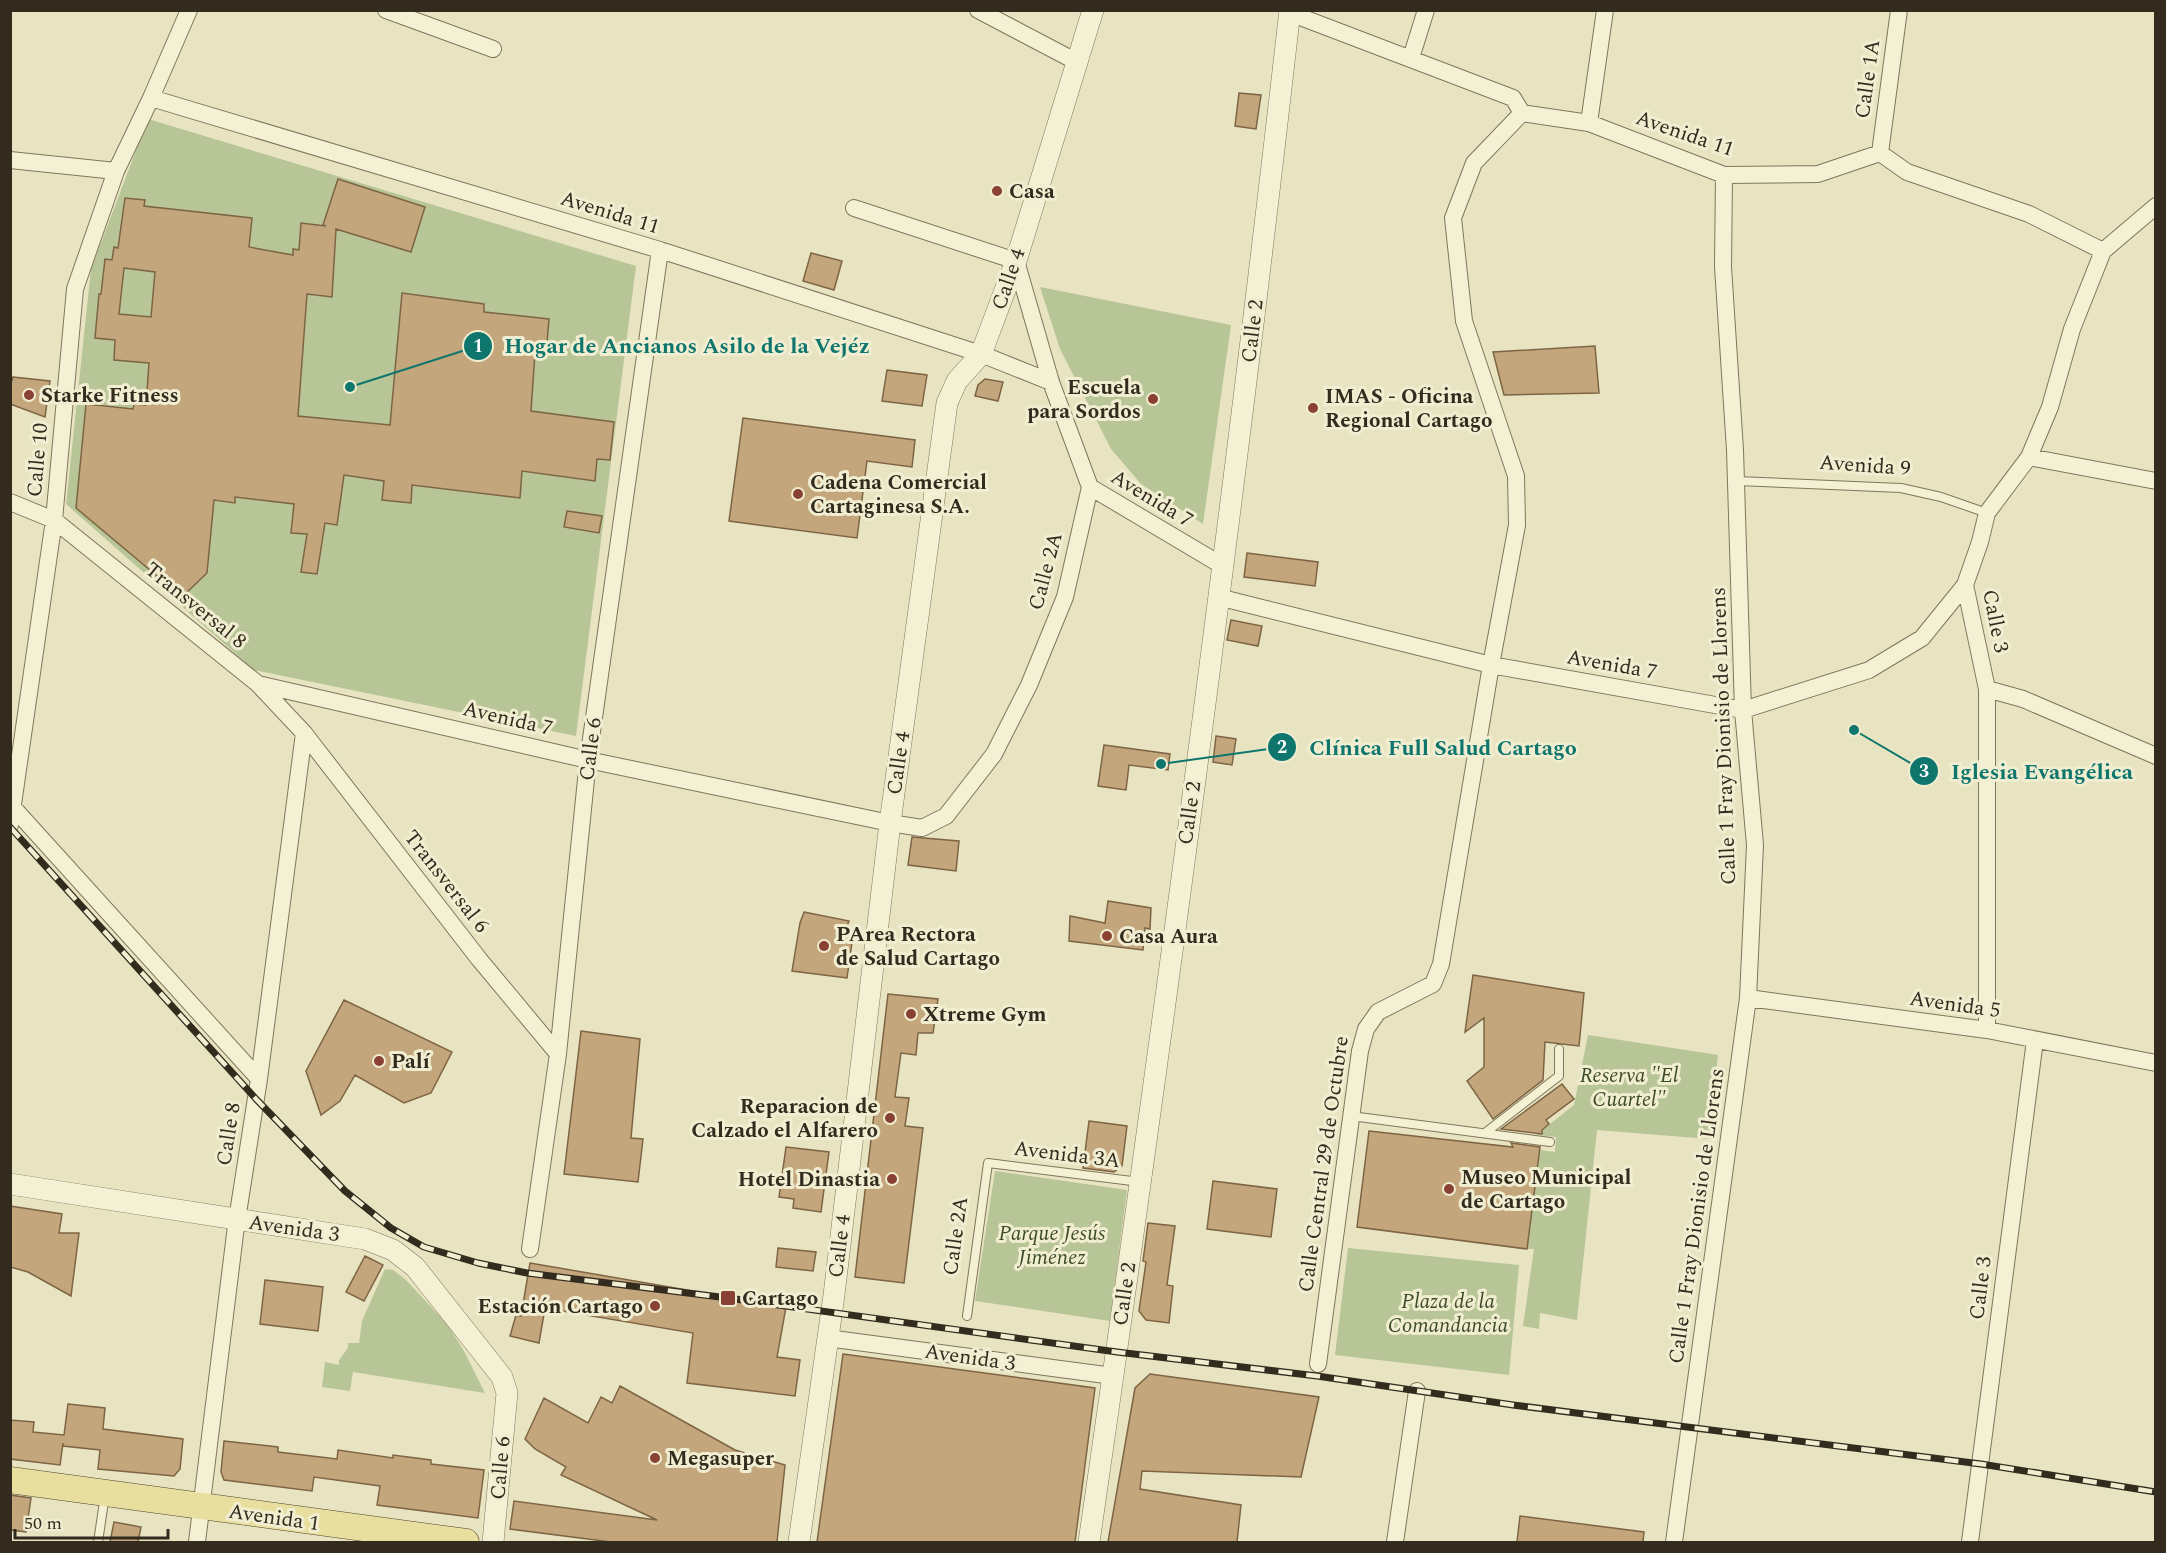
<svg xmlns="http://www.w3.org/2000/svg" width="2166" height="1553" font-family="Spectral,serif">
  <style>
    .green { fill: #b7c597 }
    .building { fill: #c3a67c; stroke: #7d6544; stroke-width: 1.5; fill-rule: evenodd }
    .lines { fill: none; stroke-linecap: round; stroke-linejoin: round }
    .service-casing { stroke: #80765b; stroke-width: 10 }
    .minor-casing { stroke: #80765b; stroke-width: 18 }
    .tertiary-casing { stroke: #80765b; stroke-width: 22 }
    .primary-casing { stroke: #4e432f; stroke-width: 27 }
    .service { stroke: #f4f0d4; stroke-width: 8 }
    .minor { stroke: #f4f0d4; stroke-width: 16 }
    .tertiary { stroke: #f4f0d4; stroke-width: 21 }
    .primary { stroke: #e8de9d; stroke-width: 26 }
    .rail-casing { stroke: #322b1e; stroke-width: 7 }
    .rail { stroke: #f1edd1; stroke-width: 4.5; stroke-dasharray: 14; stroke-linecap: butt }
    .poi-dot { fill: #884132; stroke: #f1edd1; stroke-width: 2 }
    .labels { text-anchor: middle; stroke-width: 6; stroke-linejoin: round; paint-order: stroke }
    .street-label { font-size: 21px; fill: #322b1e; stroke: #f1edd1 }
    .poi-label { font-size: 21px; font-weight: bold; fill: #322b1e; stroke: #f1edd1; text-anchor: start }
    .park-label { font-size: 21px; font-style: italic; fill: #3c4c27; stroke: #f1edd1 }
    .leader { fill: none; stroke: #0f766e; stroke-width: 2 }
    .callout-dot { fill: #0f766e; stroke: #f1edd1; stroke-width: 2 }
    .mark-label { font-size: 18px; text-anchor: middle; font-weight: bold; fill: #fff }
    .callout-label { font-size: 22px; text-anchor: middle; font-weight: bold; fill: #0f766e; stroke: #f1edd1; stroke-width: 6; stroke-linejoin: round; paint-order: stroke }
  </style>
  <rect width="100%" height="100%" fill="#e8e4c2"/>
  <!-- green -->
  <path class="green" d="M148,119L636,266L576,736L254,670L66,504L91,269Z
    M1040,287L1231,325L1203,524L1141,484L1111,449L1060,349Z
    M1588,1035L1718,1055L1709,1139L1597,1130L1577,1320L1540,1313L1539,1329L1523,1326L1534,1249H1527L1540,1150L1555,1152L1556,1137L1536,1135L1574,1105Z
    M995,1171L1127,1190L1110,1321L975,1301Z
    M1348,1248L1519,1265L1509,1375L1335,1355Z
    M385,1269L393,1270L406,1280L447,1324L464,1351L485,1393L353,1372L350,1391L322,1387L325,1362L339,1365V1360L348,1348V1343H359L362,1321Z"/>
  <!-- building -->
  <path class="building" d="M1239,93L1261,95L1256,129L1235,126Z
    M338,179L425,207L411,252L336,229L332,297L307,294L298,416L390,425L402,293L484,304V312L549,319L546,354L535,353L531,411L614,422L610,460L597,459L595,481L522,471L520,498L412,485L411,503L382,500L384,481L344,475L337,525L325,523L317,574L301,572L307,534L291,533L294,504L235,497V503L214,500L207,573L182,597L76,508L86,404L133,409L134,404L146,405L149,363L114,360L115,340L95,338L99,294H101L105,259L112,260L114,247L118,248L125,198L145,200L144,206L252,218L249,247L293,255V249L299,250L301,223L326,226L323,225ZM124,268L155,272L151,317L119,314Z
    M811,253L842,261L834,290L803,281Z
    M1595,346L1599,393L1504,395L1493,352Z
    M887,370L927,375L922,406L882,401Z
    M13,377L50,381L45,417L10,404V386Z
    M985,379L1003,382L998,401L975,396L978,385Z
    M743,418L915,440L912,467L867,461L857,538L729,521Z
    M567,511L602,516L599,533L564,527Z
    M1247,553L1318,562L1315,586L1244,577Z
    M1231,620L1262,626L1258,646L1227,640Z
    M1216,736L1236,739L1232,765L1213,762Z
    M1104,745L1170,754L1168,770L1129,765L1126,790L1098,786Z
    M912,837L959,841L956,871L908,865Z
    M1108,901L1151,908L1150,929L1145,928L1143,950L1069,941L1070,916L1105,923Z
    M804,912L849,921L845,931L853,935L847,978L792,971L800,923Z
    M1473,975L1584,993L1579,1046L1545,1042L1543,1080L1493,1119L1467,1081L1484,1067V1018L1465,1032Z
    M888,994L938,999L933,1033H918L916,1055L901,1053L895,1097L909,1098L905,1126L923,1128L904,1283L855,1277Z
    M344,1000L452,1052L431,1093L404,1103L355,1075L340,1101L321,1115L306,1071Z
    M581,1031L640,1039L631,1138L643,1139L638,1182L564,1174Z
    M1562,1084L1574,1099L1546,1120L1549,1124L1542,1130V1134L1501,1129Z
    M1089,1121L1127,1126L1122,1166L1114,1172L1083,1168Z
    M1369,1131L1513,1147L1511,1143L1540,1147L1527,1249L1357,1227Z
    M786,1147L829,1152L821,1212L793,1208L794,1199L779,1197Z
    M1213,1181L1277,1189L1271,1237L1207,1229Z
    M10,1206L62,1214L59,1233H79L71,1296L28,1272L10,1267Z
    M1148,1223L1175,1226L1167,1285L1173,1286L1169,1323L1146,1320L1139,1311L1146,1262L1143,1261Z
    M778,1248L816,1252L813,1271L776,1267Z
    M365,1256L383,1265L364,1301L346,1292Z
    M530,1263L786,1307L777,1357L800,1360L795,1396L687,1383L693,1333L545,1308L539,1343L510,1336L516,1315L521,1316Z
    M265,1280L323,1287L318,1331L260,1324Z
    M843,1354L1095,1388L1075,1542H817Z
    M1150,1374L1319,1397L1301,1477L1142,1471L1140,1489L1241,1505L1237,1542H1108L1135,1388Z
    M620,1386L735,1450L785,1465L777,1542H611L510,1529L514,1501L657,1520L561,1475L566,1467L535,1449L525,1439L544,1398L588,1423L601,1397L612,1403Z
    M68,1404L105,1408L103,1429L183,1439L180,1469L174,1476L98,1469L100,1450L63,1446V1443L60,1465L10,1459V1420L34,1422L33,1432L64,1435Z
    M224,1441L278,1447V1452L337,1459L338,1450L393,1458V1455L431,1460V1464L484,1470L478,1518L377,1505L380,1486L314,1477L312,1491L224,1480L221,1472Z
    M10,1495L31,1498L26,1532L10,1530Z
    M1520,1516L1644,1532L1643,1542H1517Z
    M114,1522L141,1527L138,1542H110Z"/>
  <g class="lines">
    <!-- service casing -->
    <g class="service-casing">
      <path id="service" d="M1736,481L1901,488L1941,497L1987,513
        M1351,1116L1550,1142
        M1485,1133L1559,1076V1049
        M967,1316L988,1163L1140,1182
        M98,1542L105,1495"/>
    </g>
    <!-- minor casing -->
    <g class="minor-casing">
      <path id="minor" d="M386,10L493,49
        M978,10L1077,62
        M1290,13L1513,98L1522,113L1589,123L1724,175L1818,174L1880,153L1907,172L2029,214L2103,251
        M1411,58L1426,10
        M151,98L660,250L981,354L1051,382
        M1589,123L1605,10
        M1880,153L1899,10
        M10,160L116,171
        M2029,457L2156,481
        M1090,487L1223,566
        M10,502L54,520L258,684L304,733L479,959L558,1054
        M1218,597L1491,665L1743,710L1869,670L1922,638L1965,585
        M258,684L588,760L890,823L922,828L946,816L994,754L1029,685L1065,597L1090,487L1051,382L1016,261L854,208
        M1987,689L2023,699L2156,756
        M10,804L259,1079
        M10,825L54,520L75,289L116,171L151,98L189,10
        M1748,998L1987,1030L2156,1063
        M1987,1030V689L1965,585L1980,542L1987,513L2029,457L2050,407L2072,329L2103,251L2156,206
        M530,1249L558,1054L588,760L660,250
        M827,1338L1113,1376
        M1318,1364L1360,1051L1366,1029L1378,1012L1433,984L1441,964L1491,665L1517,525L1516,476L1464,321L1453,218L1474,163L1522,113
        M197,1542L236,1226L259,1079L304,733
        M1395,1542L1417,1391
        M1674,1542L1748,998L1755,845L1743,710L1735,450L1723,267L1724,175
        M1970,1542L2035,1040"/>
    </g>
    <!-- tertiary casing -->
    <g class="tertiary-casing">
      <path id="tertiary" d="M10,1184L365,1239L393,1250L415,1267L502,1377L507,1393L493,1542
        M799,1542L834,1295L890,823L947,403L957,381L981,354L1016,261L1093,10
        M1089,1542C1163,1033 1232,522 1290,10"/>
    </g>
    <!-- primary casing -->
    <g class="primary-casing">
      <path id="primary" d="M10,1480L466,1542"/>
    </g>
    <!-- service -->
    <use href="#service" class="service"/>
    <!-- minor -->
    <use href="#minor" class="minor"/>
    <!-- tertiary -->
    <use href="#tertiary" class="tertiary"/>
    <!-- primary -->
    <use href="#primary" class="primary"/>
    <!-- rail casing -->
    <g class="rail-casing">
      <path id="rail" d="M10,827L256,1099L345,1191L391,1228L424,1247L478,1263L527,1273L728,1298L1117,1352L1317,1376L1513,1405L1981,1464L2156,1492"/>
    </g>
    <!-- rail -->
    <use href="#rail" class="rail"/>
  </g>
  <!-- markers -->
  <g class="poi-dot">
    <circle cx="997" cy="191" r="6"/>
    <circle cx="29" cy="395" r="6"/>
    <circle cx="1153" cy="399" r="6"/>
    <circle cx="1313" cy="408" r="6"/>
    <circle cx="798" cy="494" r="6"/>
    <circle cx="1107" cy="936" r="6"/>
    <circle cx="824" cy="946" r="6"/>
    <circle cx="911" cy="1014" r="6"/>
    <circle cx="379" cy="1061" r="6"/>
    <circle cx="890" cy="1118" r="6"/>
    <circle cx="892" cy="1179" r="6"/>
    <circle cx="1449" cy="1189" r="6"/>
    <rect x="720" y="1290" width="16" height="16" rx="3"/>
    <circle cx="655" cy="1306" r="6"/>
    <circle cx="655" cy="1458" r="6"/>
  </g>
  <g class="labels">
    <!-- street labels -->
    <g class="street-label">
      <text transform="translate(1867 79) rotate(-82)" y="7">Calle 1A</text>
      <text transform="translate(1685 133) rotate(19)" y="7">Avenida 11</text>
      <text transform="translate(610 212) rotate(17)" y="7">Avenida 11</text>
      <text transform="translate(1008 279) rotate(-71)" y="7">Calle 4</text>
      <text transform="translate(1252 331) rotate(-83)" y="7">Calle 2</text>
      <text transform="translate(37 460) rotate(-85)" y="7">Calle 10</text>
      <text transform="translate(1865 465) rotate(4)" y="7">Avenida 9</text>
      <text transform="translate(1152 498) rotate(31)" y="7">Avenida 7</text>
      <text transform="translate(1045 571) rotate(-75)" y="7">Calle 2A</text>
      <text transform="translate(196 605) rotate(39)" y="7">Transversal 8</text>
      <text transform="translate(1996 621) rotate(79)" y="7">Calle 3</text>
      <text transform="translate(1612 664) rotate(10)" y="7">Avenida 7</text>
      <text transform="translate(508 718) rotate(13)" y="7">Avenida 7</text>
      <text transform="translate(1723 736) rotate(-92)" y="7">Calle 1 Fray Dionisio de Llorens</text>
      <text transform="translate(590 749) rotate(-83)" y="7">Calle 6</text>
      <text transform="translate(898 763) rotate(-82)" y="7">Calle 4</text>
      <text transform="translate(1189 813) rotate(-82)" y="7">Calle 2</text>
      <text transform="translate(447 881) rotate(52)" y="7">Transversal 6</text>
      <text transform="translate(1955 1004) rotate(8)" y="7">Avenida 5</text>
      <text transform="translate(228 1134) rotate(-81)" y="7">Calle 8</text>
      <text transform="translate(1067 1154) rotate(7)" y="7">Avenida 3A</text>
      <text transform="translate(1323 1164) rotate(-82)" y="7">Calle Central 29 de Octubre</text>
      <text transform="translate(1696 1216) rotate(-82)" y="7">Calle 1 Fray Dionisio de Llorens</text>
      <text transform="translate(294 1228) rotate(8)" y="7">Avenida 3</text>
      <text transform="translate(955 1236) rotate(-82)" y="7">Calle 2A</text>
      <text transform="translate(839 1246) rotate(-83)" y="7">Calle 4</text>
      <text transform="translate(1980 1288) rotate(-83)" y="7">Calle 3</text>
      <text transform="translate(1124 1294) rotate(-82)" y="7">Calle 2</text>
      <text transform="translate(970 1357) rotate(8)" y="7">Avenida 3</text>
      <text transform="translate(500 1468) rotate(-85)" y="7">Calle 6</text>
      <text transform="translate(274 1517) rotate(8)" y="7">Avenida 1</text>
    </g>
    <!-- poi labels -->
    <g class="poi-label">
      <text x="1009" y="198">Casa</text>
      <text x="1141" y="394" text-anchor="end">Escuela<tspan x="1141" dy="24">para Sordos</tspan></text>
      <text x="41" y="402">Starke Fitness</text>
      <text x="1325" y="403">IMAS - Oficina<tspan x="1325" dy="24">Regional Cartago</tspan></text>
      <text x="810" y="489">Cadena Comercial<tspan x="810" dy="24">Cartaginesa S.A.</tspan></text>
      <text x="836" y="941">PArea Rectora<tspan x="836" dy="24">de Salud Cartago</tspan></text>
      <text x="1119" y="943">Casa Aura</text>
      <text x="923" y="1021">Xtreme Gym</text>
      <text x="391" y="1068">Palí</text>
      <text x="878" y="1113" text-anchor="end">Reparacion de<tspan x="878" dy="24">Calzado el Alfarero</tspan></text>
      <text x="1461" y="1184">Museo Municipal<tspan x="1461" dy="24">de Cartago</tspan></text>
      <text x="880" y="1186" text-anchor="end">Hotel Dinastia</text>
      <text x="742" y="1305">Cartago</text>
      <text x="643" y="1313" text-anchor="end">Estación Cartago</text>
      <text x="667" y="1465">Megasuper</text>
    </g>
    <!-- park labels -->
    <g class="park-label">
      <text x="1629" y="1082">Reserva "El<tspan x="1629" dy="24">Cuartel"</tspan></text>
      <text x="1052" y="1240">Parque Jesús<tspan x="1052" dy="24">Jiménez</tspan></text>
      <text x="1448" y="1308">Plaza de la<tspan x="1448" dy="24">Comandancia</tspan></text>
    </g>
  </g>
  <!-- callouts -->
  <path class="leader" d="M350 387L478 346M1161 764L1282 747M1854 730L1924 771"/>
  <g class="callout-dot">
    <circle cx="350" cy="387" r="6"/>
    <circle cx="1161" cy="764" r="6"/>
    <circle cx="1854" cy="730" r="6"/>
    <circle cx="478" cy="346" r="15"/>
    <circle cx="1282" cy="747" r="15"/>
    <circle cx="1924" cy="771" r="15"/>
  </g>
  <g class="mark-label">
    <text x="478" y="352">1</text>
    <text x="1282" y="753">2</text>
    <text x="1924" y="777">3</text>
  </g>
  <g class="callout-label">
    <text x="687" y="353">Hogar de Ancianos Asilo de la Vejéz</text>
    <text x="1443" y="755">Clínica Full Salud Cartago</text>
    <text x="2042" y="779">Iglesia Evangélica</text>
  </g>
  <!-- border -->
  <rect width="2166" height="1553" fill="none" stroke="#322b1e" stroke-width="24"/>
  <!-- scale -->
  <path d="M15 1529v9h153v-9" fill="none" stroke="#322b1e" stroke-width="3"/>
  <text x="24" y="1529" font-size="18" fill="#322b1e" stroke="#f1edd1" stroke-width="4.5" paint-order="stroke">50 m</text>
</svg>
